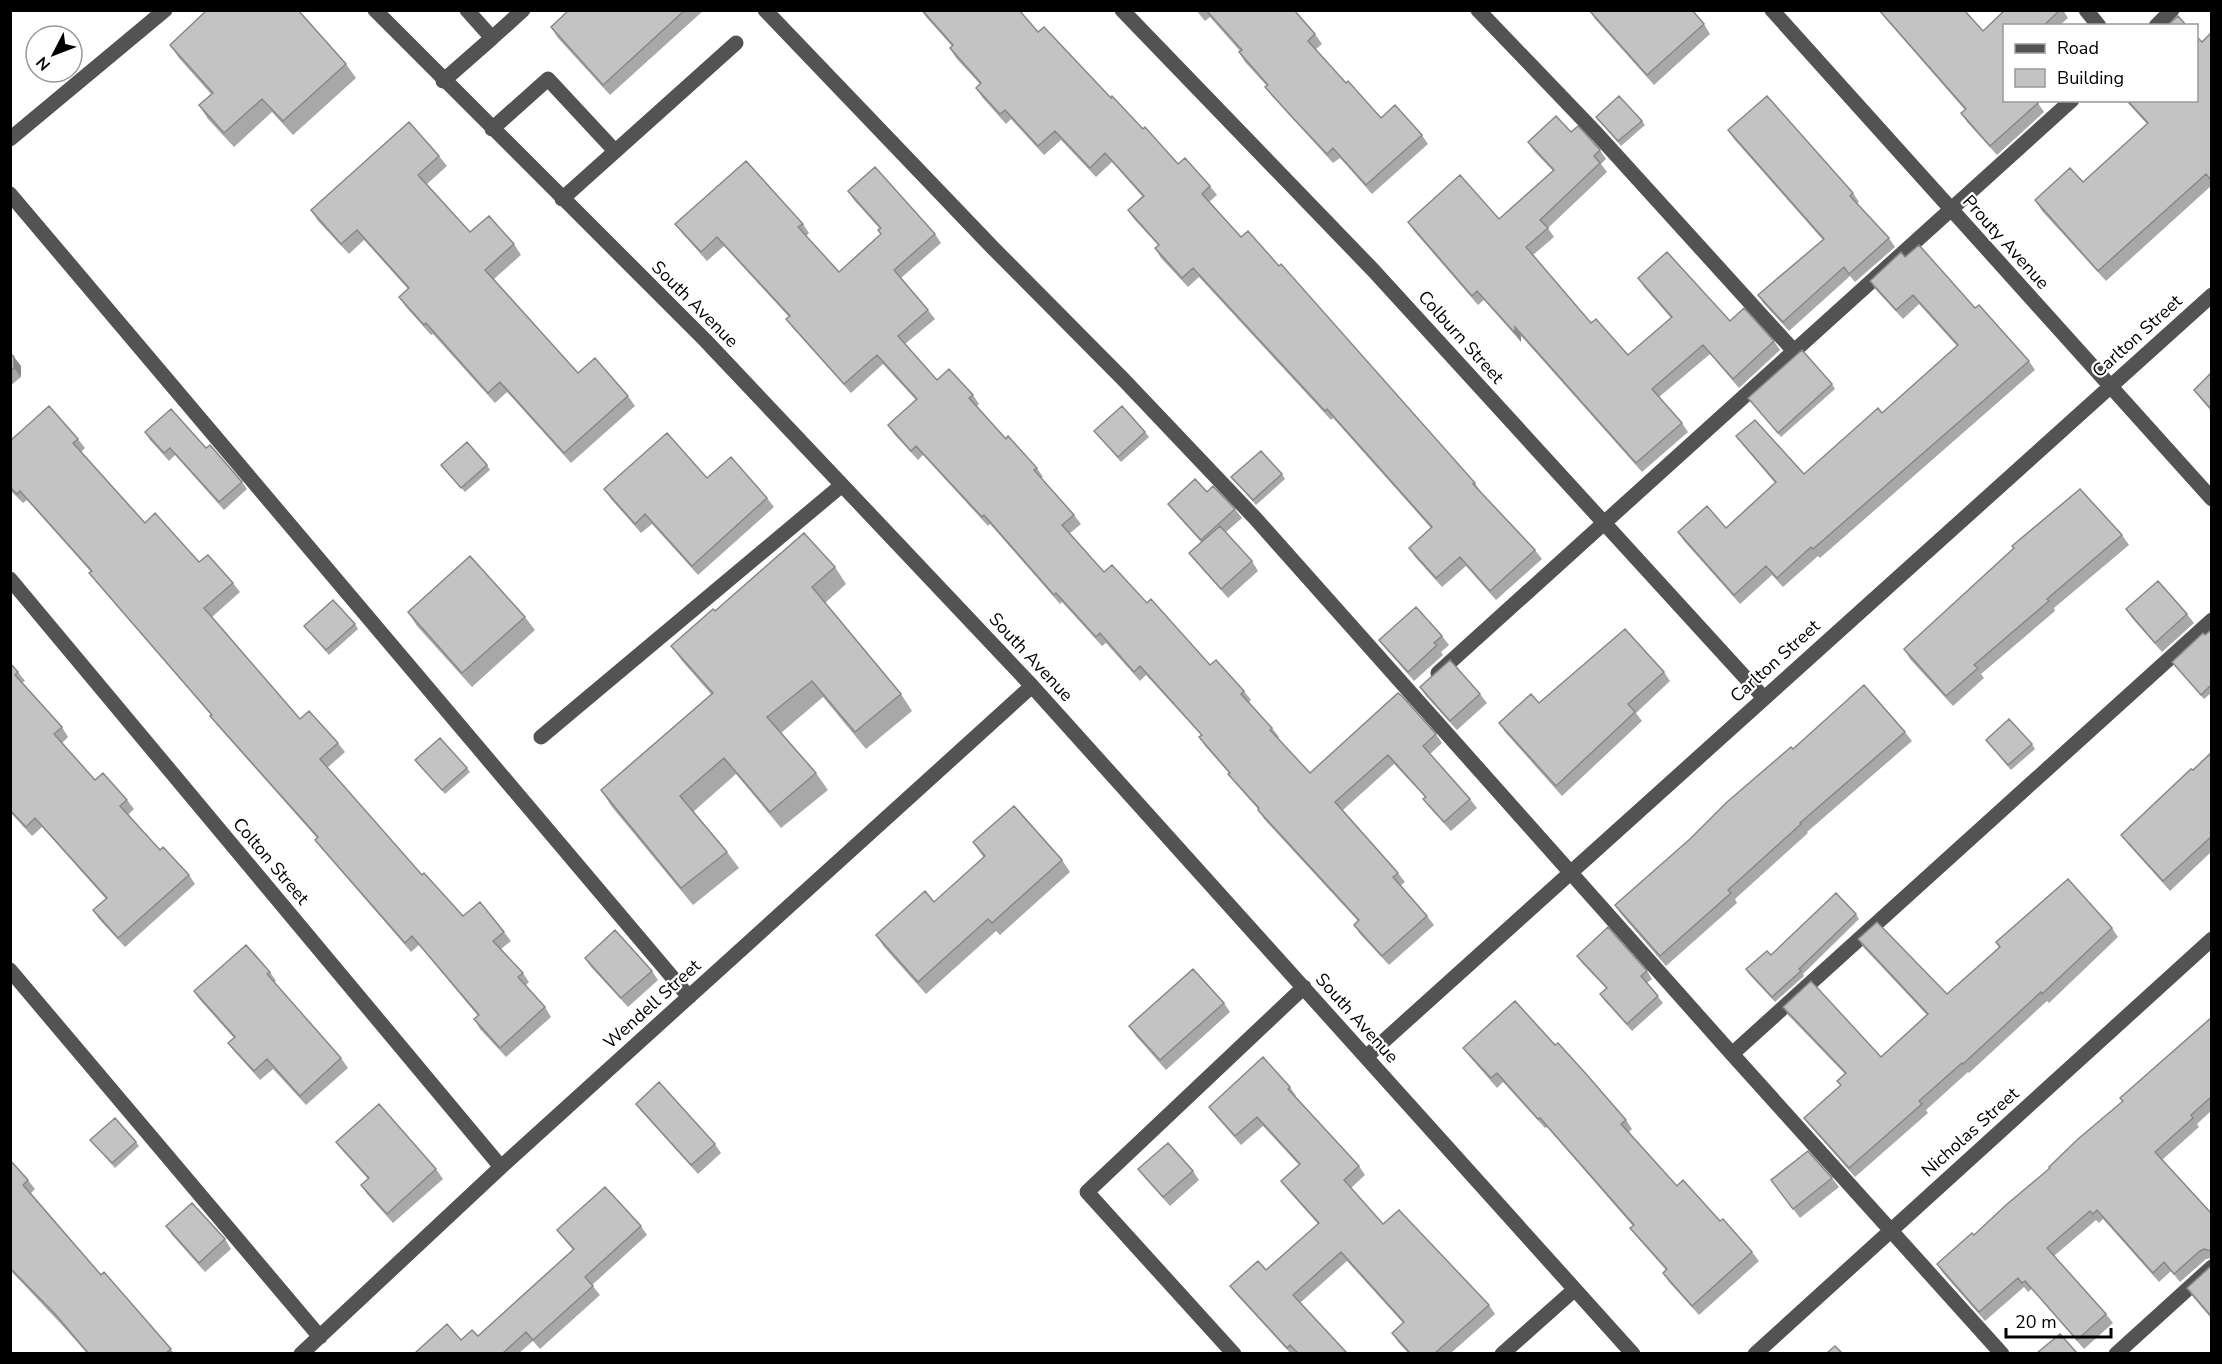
<svg xmlns="http://www.w3.org/2000/svg" width="2222" height="1364" font-family="'Nunito Sans',sans-serif">
  <style>
    .lines { fill: none; stroke-linecap: round; stroke-linejoin: round }
    .minor { stroke: #535353; stroke-width: 15 }
    .wall { fill: #a8a8a8 }
    .shaded-wall { fill: #888 }
    .building { fill: #c3c3c3; stroke: #888; stroke-width: 1.5 }
    .labels { text-anchor: middle; stroke-width: 4.5; stroke-linejoin: round; paint-order: stroke }
    .street-label { font-size: 18px; fill: #000; stroke: #fff }
  </style>
  <rect width="100%" height="100%" fill="#fff"/>
  <g class="lines">
    <!-- minor -->
    <path class="minor" d="M375,10L705,340L1032,686L1633,1354
      M467,10L492,38L523,10
      M765,10L993,248L1122,378L1255,518L1732,1054L2002,1354
      M1122,10L1373,270L1764,698
      M1478,10L1597,134L1794,351
      M1772,10L2212,499
      M2086,10L2099,26
      M2156,26L2172,10
      M443,81L492,38
      M492,129L548,79L615,151
      M10,139L165,10
      M10,194L689,997
      M562,199L736,43
      M10,579L501,1167
      M1438,673L2072,100
      M541,737L842,485
      M10,970L320,1337
      M1732,1054L2212,620
      M1366,1057L2212,295
      M301,1354L501,1167L1032,686
      M1234,1354L1087,1192L1304,987
      M1502,1354L1574,1290
      M1755,1354L2212,939
      M2116,1354L2212,1267"/>
  </g>
  <!-- wall -->
  <path class="wall" d="M569,10H704L610,95L558,38L551,27Z
    M921,10L1038,32L1111,98L1178,164L1210,186L1217,195L1209,202L1241,237L1475,483L1481,493L1535,550L1542,559L1496,600L1466,566L1442,587L1415,557L1409,548L1431,528L1333,418L1331,420L1199,277L1188,287L1161,258L1155,248L1158,245L1134,219L1128,210L1142,196L1112,162L1096,177L1061,140L1044,155L1011,119L1006,124L982,97L976,88L980,84L956,58L950,48L952,46L926,17Z
    M1196,10H1294L1315,34L1322,44L1316,49L1346,83L1381,118L1422,135L1428,144L1372,194L1340,158L1333,163L1272,96L1265,87L1267,86L1245,62L1239,52L1240,51L1210,17L1205,21Z
    M1589,10L1704,24L1710,34L1654,85L1595,19Z
    M1878,10H1964L1983,31L2005,10H2063L2068,18L2059,26H2004V100L2038,103L2044,112L1997,155L1967,122L1961,113L1965,110Z
    M2211,33V186L2106,281L2042,211L2035,200L2083,182L2147,124L2125,100H2196L2202,42Z
    M170,45L346,64L356,78L293,135L272,112L234,147L208,119L199,105L211,94L179,58Z
    M1596,117L1642,121L1645,125L1621,146Z
    M1728,130L1853,193L1859,202L1857,203L1889,238L1895,247L1855,282L1850,276L1789,331L1764,304L1758,295L1823,240L1734,139Z
    M1571,132L1600,150L1606,159L1601,164L1607,172L1548,228L1554,237L1533,255L1591,323L1628,355L1671,318L1644,287L1638,278L1774,341L1780,350L1739,388L1710,354L1659,397L1682,423L1688,432L1642,472L1521,336V342L1484,300L1478,305L1414,231L1408,222L1499,219L1553,171L1534,151L1528,142Z
    M439,156L447,166L427,184L470,232L514,244L521,255L494,279L578,373L628,396L635,406L571,463L507,392L495,403L433,334L431,335L406,307L399,297L408,289L364,240L349,254L318,221L311,210Z
    M848,191L935,234L941,243L901,278L928,310L935,319L905,344L937,380L973,395L979,404L977,406L1006,439L1037,468L1043,477L1041,478L1074,515L1081,524L1069,534L1104,572L1147,603L1210,665L1244,691L1251,700L1249,702L1272,728L1279,737L1278,738L1310,773L1436,734L1442,743L1430,754L1470,799L1477,808L1451,831L1430,808L1423,799L1425,797L1394,764L1343,810L1398,873L1405,882L1400,886L1427,916L1434,925L1389,965L1360,934L1354,925L1358,921L1264,819L1258,809L1235,783L1228,774L1229,773L1205,746L1199,737L1201,735L1146,675L1140,681L1106,643L1102,646L1062,602L1060,604L990,524L988,526L923,455L918,460L894,434L888,425L916,400L883,364L851,393L793,328L786,319L789,317L724,246L707,261L682,233L675,224H803L809,233L806,236L839,272L881,234L878,230L880,229L854,200Z
    M1905,257L1975,308L2029,361L2035,370L1820,558L1818,556L1783,587L1772,575L1740,604L1684,541L1678,532L1726,528L1775,483L1743,445L1736,436L1804,474L1882,413L1957,346L1919,304L1903,319L1876,290L1870,281Z
    M10,353L21,366V377L10,386Z
    M2211,373V411L2201,399L2194,390Z
    M1832,384L1835,389L1781,437L1748,398Z
    M1094,431L1145,432L1149,437L1121,462Z
    M145,432L206,448L242,482L247,489L224,510L175,455L169,461L150,440Z
    M78,439L85,448L81,452L145,523L199,562L233,583L240,592L212,617L300,719L338,743L345,752L327,768L422,875L463,916L504,932L511,941L501,949L523,973L529,982L525,986L545,1007L551,1017L506,1057L480,1029L474,1019L478,1016L419,945L411,952L322,849L315,840L317,838L217,725L210,716L211,715L96,582L89,573L91,572L27,500L23,503L10,490V441Z
    M441,465H487L490,470L465,492Z
    M1282,474L1285,479L1256,505L1231,477Z
    M707,478L767,498L774,507L698,575L652,524L641,533L611,499L604,489Z
    M1207,492L1235,509L1242,518L1226,532L1252,561L1258,571L1228,598L1196,562L1189,553L1201,542L1175,513L1168,504Z
    M2122,535L2129,545L2054,608L2055,611L1981,674L1984,678L1953,706L1910,659L1904,649Z
    M835,567L846,584L825,603L901,694L912,711L866,749L823,697L781,733L816,773L828,790L781,828L736,774L693,812L727,852L739,868L693,905L612,807L601,790L711,694L683,662L671,646L715,611Z
    M2126,609L2187,614L2194,623L2162,652L2132,618Z
    M408,612L525,617L535,630L472,687L417,626Z
    M355,624L358,629L329,655L304,626Z
    M2211,630V693L2204,699L2172,662Z
    M1442,636L1449,645L1441,652L1443,655L1414,681L1386,649L1379,640Z
    M10,663L18,672L25,681L22,683L62,727L68,737L62,743L95,780L127,800L134,809L128,815L160,850L189,875L195,884L125,947L99,919L93,910L106,899L42,827L32,836L10,812Z
    M1664,672L1670,681L1636,713L1642,721L1562,796L1505,732L1499,723L1539,703Z
    M1420,687L1480,694L1487,703L1457,730L1426,696Z
    M1905,732L1912,741L1807,832L1808,833L1735,899L1737,903L1666,966L1621,914L1615,905L1793,749Z
    M1986,740L2032,744L2035,749L2011,770Z
    M2211,753V852L2170,891L2128,844L2121,835Z
    M416,760L467,768L470,772L445,794Z
    M973,842L1062,860L1070,872L1000,935L996,931L926,994L884,947L876,935L934,902L984,858Z
    M1856,914L1859,919L1803,974L1804,976L1775,1002L1749,974L1746,969L1771,955Z
    M2112,928L2118,937L2049,1003L2047,1001L1969,1073L1968,1072L1926,1110L1928,1113L1855,1177L1811,1127L1804,1118L1841,1085L1837,1081L1845,1074L1789,1016L1783,1007L1881,1057L1927,1015L1864,948L1858,939L1947,994L1999,947L1996,942Z
    M1577,956L1647,971L1652,979L1647,983L1663,1003L1632,1031L1605,1001L1600,994L1606,988L1582,963Z
    M585,958L652,971L658,980L628,1007L591,967Z
    M270,972L276,981L274,983L341,1058L348,1068L306,1105L273,1069L260,1080L235,1052L228,1043L234,1038L200,1000L194,991Z
    M1224,1003L1230,1012L1166,1070L1136,1036L1129,1026Z
    M2211,1018V1111L2197,1124L2199,1127L2162,1160L2211,1213V1258L2206,1259L2180,1282L2171,1271L2159,1282L2103,1219L2099,1223L2096,1220L2054,1256L2106,1314L2113,1323L2084,1349L2032,1289L2028,1292L2024,1287L1985,1321L1943,1273L1937,1264L1974,1235L2050,1168L2122,1102L2120,1098Z
    M1555,1045L1626,1120L1632,1129L1629,1132L1677,1186L1720,1221L1752,1252L1759,1261L1699,1315L1669,1282L1663,1273L1666,1270L1637,1237L1630,1228L1633,1226L1547,1127L1545,1128L1503,1082L1497,1088L1470,1057L1463,1048Z
    M1290,1087L1296,1096H1295L1359,1166L1365,1175L1351,1188L1383,1224L1489,1305L1495,1314L1451,1353H1408L1398,1342L1392,1333L1403,1323L1347,1261L1300,1303L1347,1353H1290L1236,1294L1230,1286L1266,1270L1318,1224L1287,1189L1281,1181L1299,1165L1263,1126L1241,1145L1215,1115L1209,1107Z
    M636,1104L715,1144L721,1153L698,1174L643,1113Z
    M90,1140L136,1142L139,1146L115,1168Z
    M336,1142L436,1169L443,1179L393,1223L367,1194L361,1185L368,1179L343,1151Z
    M10,1160L28,1180L35,1189L31,1193L101,1275L174,1353H87L62,1325L10,1270Z
    M1138,1169L1193,1171L1199,1180L1170,1206L1145,1178Z
    M1832,1178L1839,1187L1800,1218L1771,1180Z
    M166,1226L225,1239L231,1249L205,1272L172,1235Z
    M641,1226L647,1235L592,1285L600,1295L540,1349L533,1341L519,1353H415L478,1336L573,1250L564,1239L557,1230Z
    M2211,1266V1318L2193,1297L2187,1288Z"/>
  <!-- shaded-wall -->
  <path class="shaded-wall" d="M1515,327L1521,336V342L1515,333Z
    M14,357L21,366V377L14,368Z"/>
  <!-- building -->
  <path class="building" d="M207,10H298L346,64L283,121L262,99L224,133L199,105L213,93L170,45Z
    M569,10H685L603,85L551,27Z
    M922,10H1019L1038,32L1044,27L1111,98L1112,96L1143,129L1145,127L1178,164L1185,158L1210,186L1202,194L1241,237L1248,231L1279,266L1281,264L1475,483L1473,484L1535,550L1490,591L1460,557L1436,578L1409,548L1432,527L1327,409L1325,411L1193,268L1182,278L1155,248L1159,245L1128,210L1144,196L1105,153L1090,168L1055,131L1038,146L1005,110L1000,114L976,88L981,83L950,48L953,45Z
    M1206,10H1294L1315,34L1308,41L1346,83L1348,81L1381,118L1395,105L1422,135L1366,185L1333,148L1327,154L1293,118L1265,87L1268,85L1239,52L1242,50Z
    M1589,10H1692L1704,24L1647,75Z
    M1879,10H1964L1983,31L2005,10H2060L2043,26H2004V100H2036L2038,103L1990,146L1961,113L1966,109Z
    M2178,16L2187,26H2167Z
    M2211,33V180L2206,174L2098,271L2035,200L2070,168L2083,182L2148,123L2127,100H2196V36L2202,42Z
    M1619,96L1642,121L1618,141L1596,117Z
    M1767,96L1853,193L1850,196L1889,238L1849,274L1844,267L1783,322L1758,295L1824,239L1728,130Z
    M1556,116L1571,132L1578,126L1584,132L1600,150L1594,156L1600,163L1540,220L1548,228L1526,247L1591,323L1596,319L1628,355L1672,317L1638,278L1667,252L1730,321L1744,308L1774,341L1733,379L1703,345L1652,389L1682,423L1636,463L1515,327V333L1477,291L1472,296L1408,222L1460,175L1499,219L1554,170L1528,142Z
    M409,122L439,156L418,175L470,232L489,216L514,244L485,270L578,373L595,358L628,396L564,453L500,382L488,393L426,323L424,325L399,297L409,288L357,230L341,244L311,210Z
    M746,161L803,224L798,227L839,272L881,234L878,230L881,228L848,191L875,167L935,234L894,270L928,310L898,336L937,380L949,369L973,395L969,398L1006,439L1008,436L1037,468L1034,470L1074,515L1062,525L1104,572L1112,565L1147,603L1151,599L1210,665L1216,660L1244,691L1241,694L1272,728L1270,730L1310,773L1398,693L1402,696L1436,734L1423,746L1470,799L1444,822L1423,799L1426,797L1388,755L1335,802L1398,873L1393,877L1427,916L1382,956L1354,925L1359,920L1258,810L1259,808L1228,774L1230,773L1199,737L1202,735L1140,666L1134,672L1100,633L1096,637L1056,593L1054,595L984,515L982,517L916,446L911,451L888,425L917,399L877,355L844,384L786,319L790,316L717,237L701,252L675,224Z
    M1919,245L1975,308L1979,305L2029,361L1813,549L1811,547L1777,578L1766,566L1734,595L1678,532L1707,506L1726,528L1776,482L1736,436L1755,420L1804,474L1878,408L1882,413L1958,345L1913,295L1896,310L1870,281L1901,252L1905,257Z
    M1802,350L1832,384L1778,433L1748,398Z
    M10,353L14,357V368L10,371Z
    M2211,373V409L2194,390Z
    M49,406L78,439L73,443L145,523L155,513L199,562L208,555L233,583L204,608L300,719L309,711L338,743L320,759L422,875L424,873L463,916L480,902L504,932L493,941L523,973L518,977L545,1007L500,1048L474,1019L479,1015L412,936L405,943L315,840L318,837L210,716L212,715L89,573L92,571L20,491L17,494L10,487V441Z
    M1122,406L1145,432L1118,457L1094,431Z
    M171,409L206,448L210,445L242,482L219,502L170,448L164,453L145,432Z
    M667,433L707,478L731,457L767,498L692,566L645,514L635,524L604,489Z
    M467,442L487,465L461,488L441,465Z
    M1261,451L1282,474L1253,500L1231,477Z
    M1195,479L1207,492L1213,486L1235,509L1201,540L1168,504Z
    M2080,489L2122,535L2047,599L2049,601L1974,665L1978,668L1946,696L1904,649L2014,548L2012,546Z
    M1220,526L1252,561L1221,589L1189,553Z
    M804,533L835,567L812,587L901,694L855,732L812,681L767,717L816,773L770,812L724,758L680,796L727,852L681,888L601,790L713,693L671,646L713,609L715,611Z
    M470,556L525,617L462,673L408,612Z
    M2158,581L2187,614L2155,643L2126,609Z
    M333,600L355,624L326,650L304,626Z
    M1416,607L1442,636L1434,643L1437,645L1408,672L1379,640Z
    M1625,629L1664,672L1628,704L1635,712L1556,786L1499,723L1531,694L1539,703Z
    M2211,630V685L2201,695L2172,662L2203,633L2205,635Z
    M1450,660L1480,694L1450,721L1420,687Z
    M10,663L18,672L15,675L62,727L54,734L95,780L103,773L127,800L120,806L160,850L163,847L189,875L118,938L93,910L107,898L35,818L26,827L10,810Z
    M1864,685L1905,732L1800,823L1801,824L1728,890L1731,893L1660,956L1615,905L1690,839L1727,802L1791,747L1793,749Z
    M2009,719L2032,744L2008,765L1986,740Z
    M440,738L467,768L442,790L415,760Z
    M2211,753V837L2163,881L2121,835L2191,769L2193,770Z
    M1014,806L1062,860L992,923L988,919L918,982L876,935L925,891L934,902L985,856L973,842Z
    M2068,879L2112,928L2042,994L2041,992L1963,1064L1962,1063L1919,1101L1922,1104L1849,1168L1804,1118L1841,1085L1837,1081L1846,1073L1783,1007L1811,981L1881,1057L1928,1014L1858,939L1877,922L1947,994L2000,947L1996,942Z
    M1836,893L1856,914L1799,969L1801,971L1772,997L1746,969L1767,951L1771,955Z
    M1608,927L1647,971L1641,976L1658,996L1627,1024L1600,994L1607,988L1577,956Z
    M615,930L652,971L621,998L585,958Z
    M246,945L270,972L267,974L341,1058L300,1096L267,1059L254,1071L228,1043L235,1037L194,991Z
    M1193,969L1224,1003L1160,1060L1129,1026Z
    M1515,1001L1555,1045L1558,1043L1587,1075L1626,1120L1621,1124L1677,1186L1683,1180L1720,1221L1723,1219L1752,1252L1692,1306L1663,1273L1667,1269L1630,1228L1634,1225L1540,1118L1538,1119L1497,1073L1491,1078L1463,1048Z
    M2211,1018V1097L2191,1115L2193,1118L2155,1152L2211,1213V1251L2204,1249L2200,1251L2174,1274L2164,1262L2153,1273L2097,1210L2093,1214L2090,1211L2047,1248L2106,1314L2077,1340L2025,1281L2022,1283L2018,1278L1979,1312L1937,1264L1972,1233L1974,1235L2006,1205L2050,1168L2049,1167L2078,1139L2123,1101L2120,1098Z
    M1263,1057L1290,1087L1288,1089L1359,1166L1344,1180L1383,1224L1399,1210L1489,1305L1435,1353H1410L1392,1333L1404,1322L1341,1252L1293,1295L1346,1352L1345,1353H1298L1290,1345L1287,1348L1230,1286L1258,1261L1266,1270L1319,1223L1281,1181L1300,1164L1257,1117L1235,1136L1209,1107Z
    M659,1082L715,1144L691,1165L636,1104Z
    M379,1104L436,1169L387,1214L361,1185L369,1178L336,1142Z
    M115,1118L136,1142L112,1163L90,1140Z
    M1168,1143L1193,1171L1163,1197L1138,1169Z
    M1808,1151L1832,1178L1793,1209L1771,1180Z
    M10,1160L28,1180L23,1185L101,1275L104,1272L171,1349L166,1353H88L56,1315L10,1268Z
    M605,1187L641,1226L585,1277L593,1286L533,1340L526,1332L503,1353H415L447,1324L461,1340L472,1330L478,1336L574,1249L557,1230Z
    M192,1203L225,1239L199,1263L166,1226Z
    M2211,1266V1316L2187,1288Z
    M2060,1334L2077,1353H2037Z
    M1835,1346L1842,1353H1827Z"/>
  <g class="labels">
    <!-- street labels -->
    <g class="street-label">
      <text transform="translate(2006 242) rotate(48)" y="6">Prouty Avenue</text>
      <text transform="translate(695 304) rotate(45)" y="6">South Avenue</text>
      <text transform="translate(2137 336) rotate(-42)" y="6">Carlton Street</text>
      <text transform="translate(1461 337) rotate(48)" y="6">Colburn Street</text>
      <text transform="translate(1031 657) rotate(47)" y="6">South Avenue</text>
      <text transform="translate(1775 661) rotate(-42)" y="6">Carlton Street</text>
      <text transform="translate(271 861) rotate(50)" y="6">Colton Street</text>
      <text transform="translate(652 1004) rotate(-42)" y="6">Wendell Street</text>
      <text transform="translate(1357 1018) rotate(48)" y="6">South Avenue</text>
      <text transform="translate(1970 1132) rotate(-42)" y="6">Nicholas Street</text>
    </g>
  </g>
  <!-- border -->
  <rect width="2222" height="1364" fill="none" stroke="#000000" stroke-width="24"/>
  <!-- legend -->
  <rect x="2003" y="24" width="195" height="78" fill="#ffffff" stroke="#999999" stroke-width="1.5"/>
  <rect x="2015" y="44" width="30" height="9" fill="#535353" stroke="#999999" stroke-width="1.5"/>
  <text x="2057" y="54" font-size="18" fill="#000000">Road</text>
  <rect x="2015" y="69" width="30" height="18" fill="#c3c3c3" stroke="#999999" stroke-width="1.5"/>
  <text x="2057" y="84" font-size="18" fill="#000000">Building</text>
  <!-- north arrow -->
  <g transform="translate(54 54) rotate(228)"><circle r="28" fill="#ffffff" stroke="#999999" stroke-width="1.5"/>
  <path d="M0-4.5L10 22L0 15L-10 22Z" fill="#000000"/>
  <text y="-9" font-size="16" font-weight="bold" text-anchor="middle" fill="#000000">N</text>
  </g>
  <!-- scale -->
  <path d="M2006 1328v9h105v-9" fill="none" stroke="#000000" stroke-width="3"/>
  <text x="2015" y="1328" font-size="18" fill="#000000" stroke="#ffffff" stroke-width="4.5" paint-order="stroke">20 m</text>
</svg>
